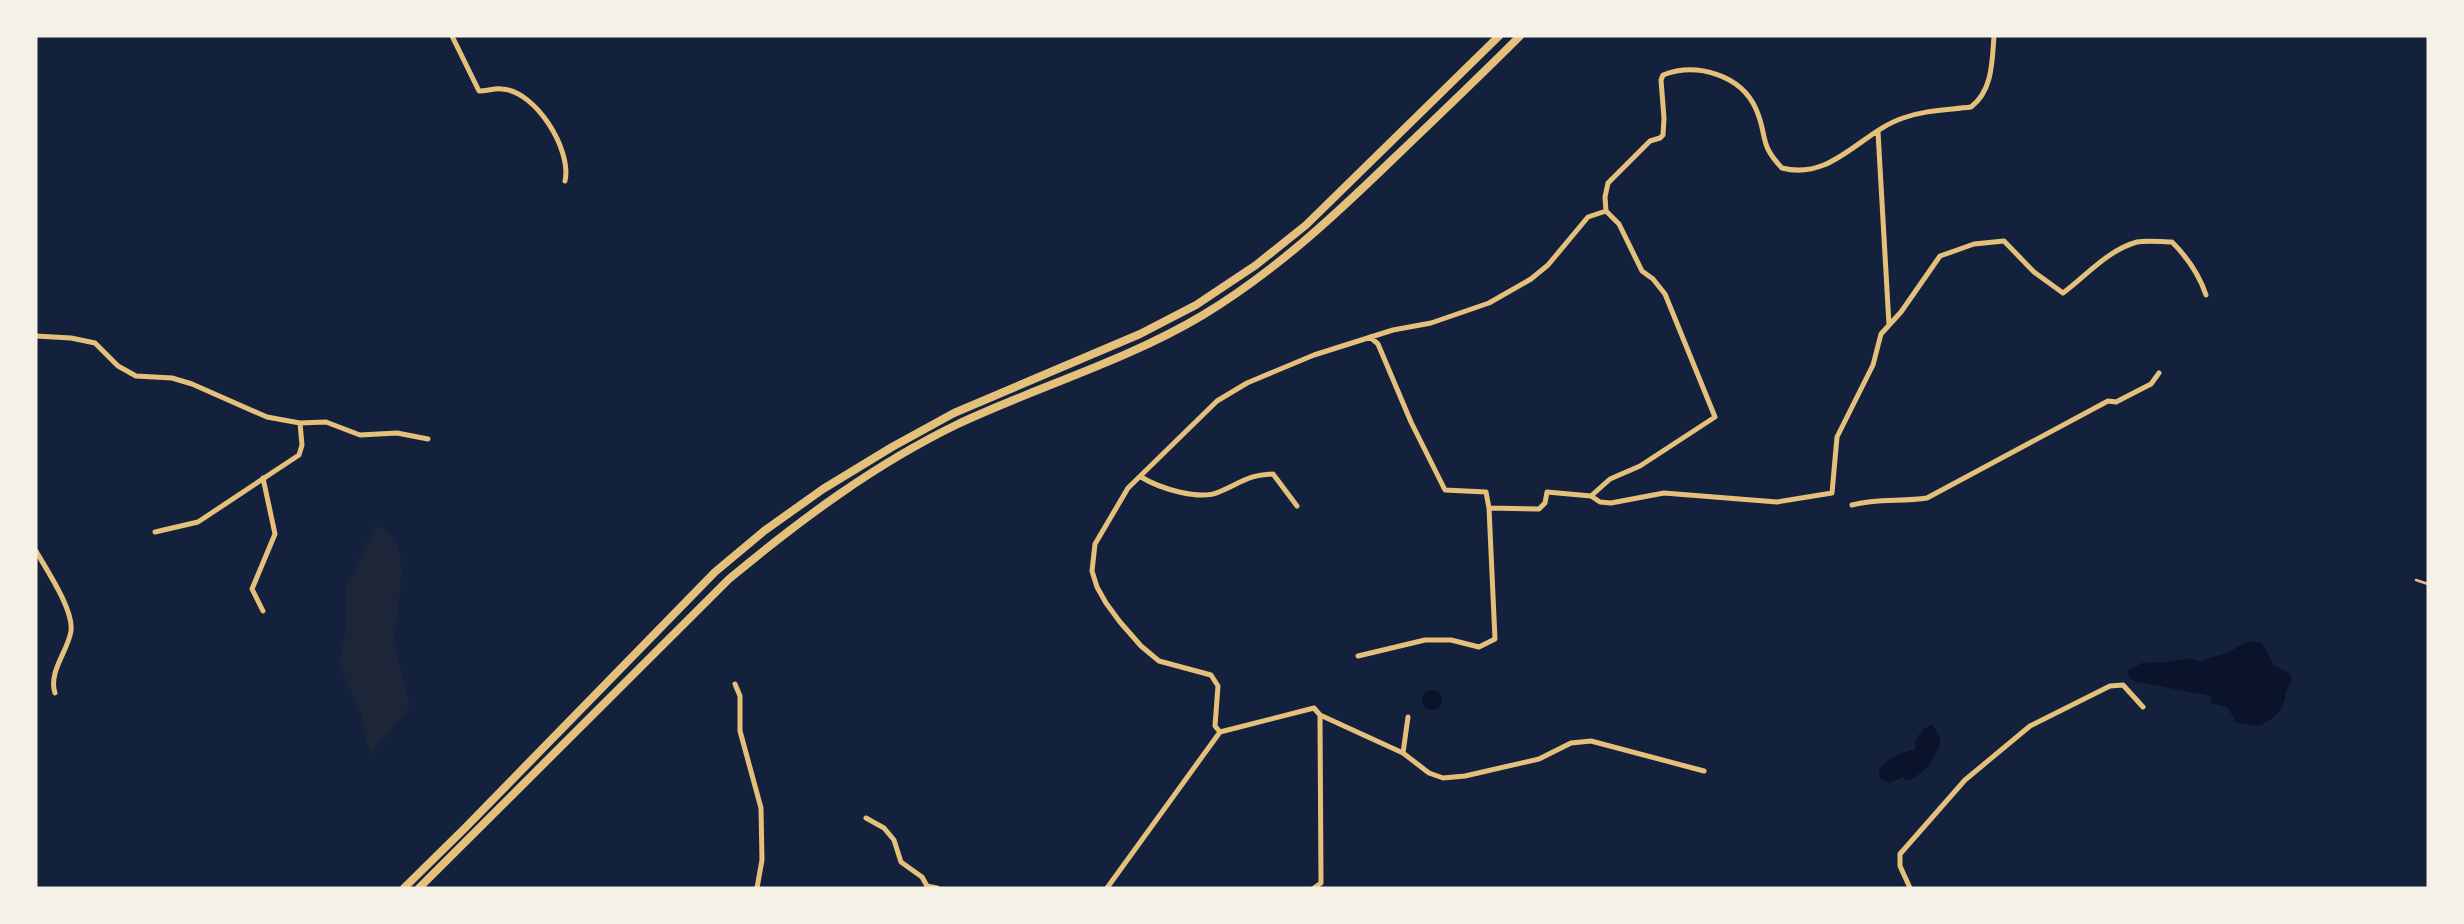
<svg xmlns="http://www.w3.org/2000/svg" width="2464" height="924" font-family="'PT Sans',sans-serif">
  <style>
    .green { fill: #1d2539 }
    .water { fill: #0b132b }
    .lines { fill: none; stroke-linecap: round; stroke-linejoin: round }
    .service { stroke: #e5c07b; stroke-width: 2.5 }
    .minor { stroke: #e5c07b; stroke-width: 5 }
    .secondary { stroke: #e5c07b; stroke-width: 8 }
  </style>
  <rect width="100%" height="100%" fill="#14213d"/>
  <!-- green -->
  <path class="green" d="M376,525C421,542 391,613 396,647C399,667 405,687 410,707L370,754L360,712L339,664L346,628L345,590Z"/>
  <!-- water -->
  <path class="water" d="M2249,642H2262L2274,666L2289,673L2292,680C2283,692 2287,697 2282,707C2277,716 2268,721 2260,726L2237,723L2227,707L2211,703V696L2133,681L2127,674L2129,670L2142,663L2167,662L2189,658L2201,662C2210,656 2218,656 2228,653C2235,649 2240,644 2249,642Z
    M1422 700a10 10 0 1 1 20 0a10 10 0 1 1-20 0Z
    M1932,725C1935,730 1942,736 1940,743C1936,758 1922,778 1905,781L1904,777L1889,783L1879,778V769C1889,759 1902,751 1915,750C1914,739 1921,728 1932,725Z"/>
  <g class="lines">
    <!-- service -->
    <path class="service" d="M2416,580L2428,584"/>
    <!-- minor -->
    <path class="minor" d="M452,36L479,91C486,91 495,88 502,89C536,91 572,150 565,181
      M1878,132L1889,325
      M36,336L71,338L95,343L118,366L136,376L172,378L192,384L267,417L300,423L302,445L299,455L198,522L155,532
      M1370,337L1378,344L1411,422L1445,490L1486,492L1489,508L1539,509L1545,503L1547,492L1591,496L1600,502L1611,503L1664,493L1777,502L1832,493L1837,437L1873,365L1881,334L1901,312L1940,256L1974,244L2004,241L2034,272L2063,293C2087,275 2108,250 2137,242C2147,240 2162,242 2172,242C2188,258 2199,274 2206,295
      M300,423L326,422L360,435L397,433L428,439
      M1141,477C1159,488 1199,501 1219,492C1241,483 1247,475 1273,474L1297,506
      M1591,496L1610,479L1640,466L1715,417L1665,294L1653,279L1642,271L1619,224L1606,211
      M1852,505C1877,498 1902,502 1927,498L2108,401L2116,402L2151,384L2159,373
      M36,551C46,569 74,610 71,631C68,651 48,672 55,693
      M263,611L252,589L275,534L263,478
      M1358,656L1425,640H1451L1479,647L1495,639L1489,508
      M735,684L740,696V731L761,808L762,860L757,888
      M1320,715L1403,753L1429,773L1443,778L1465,776L1539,759L1571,743L1591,741L1704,771
      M1403,753L1408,717
      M866,818L884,828L894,840L901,862L922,877L927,886L937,888
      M1107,888L1220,732
      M1314,888L1321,883L1320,715L1314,708L1220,732L1215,726L1218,686L1211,675L1159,661L1141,646L1120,622L1106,603L1097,587L1092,571L1095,544L1128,488L1217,401L1247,383L1314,355L1393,330L1431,323L1489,303L1531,279L1548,265L1588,217L1606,211L1605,197L1608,183L1650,141L1660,138L1663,135L1664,118L1661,80L1663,75C1697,62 1741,75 1756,109C1768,136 1758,143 1782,168C1832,181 1861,132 1903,118C1925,110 1947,110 1971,107C1993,90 1992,61 1994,36
      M1910,888L1900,866V854L1965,780L2030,726L2110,686L2123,685L2143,707"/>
    <!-- secondary -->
    <path class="secondary" d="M404,888L465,828L715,572L764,531L823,489L892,447L954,413L1140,334L1196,305L1256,265L1306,225L1499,36
      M419,888L729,579C800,520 875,464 958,424C1039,386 1126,361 1203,315C1274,272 1331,219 1391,161C1434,120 1478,78 1520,36"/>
  </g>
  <!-- border -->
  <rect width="2464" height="924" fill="none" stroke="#f6f1e7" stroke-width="75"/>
</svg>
